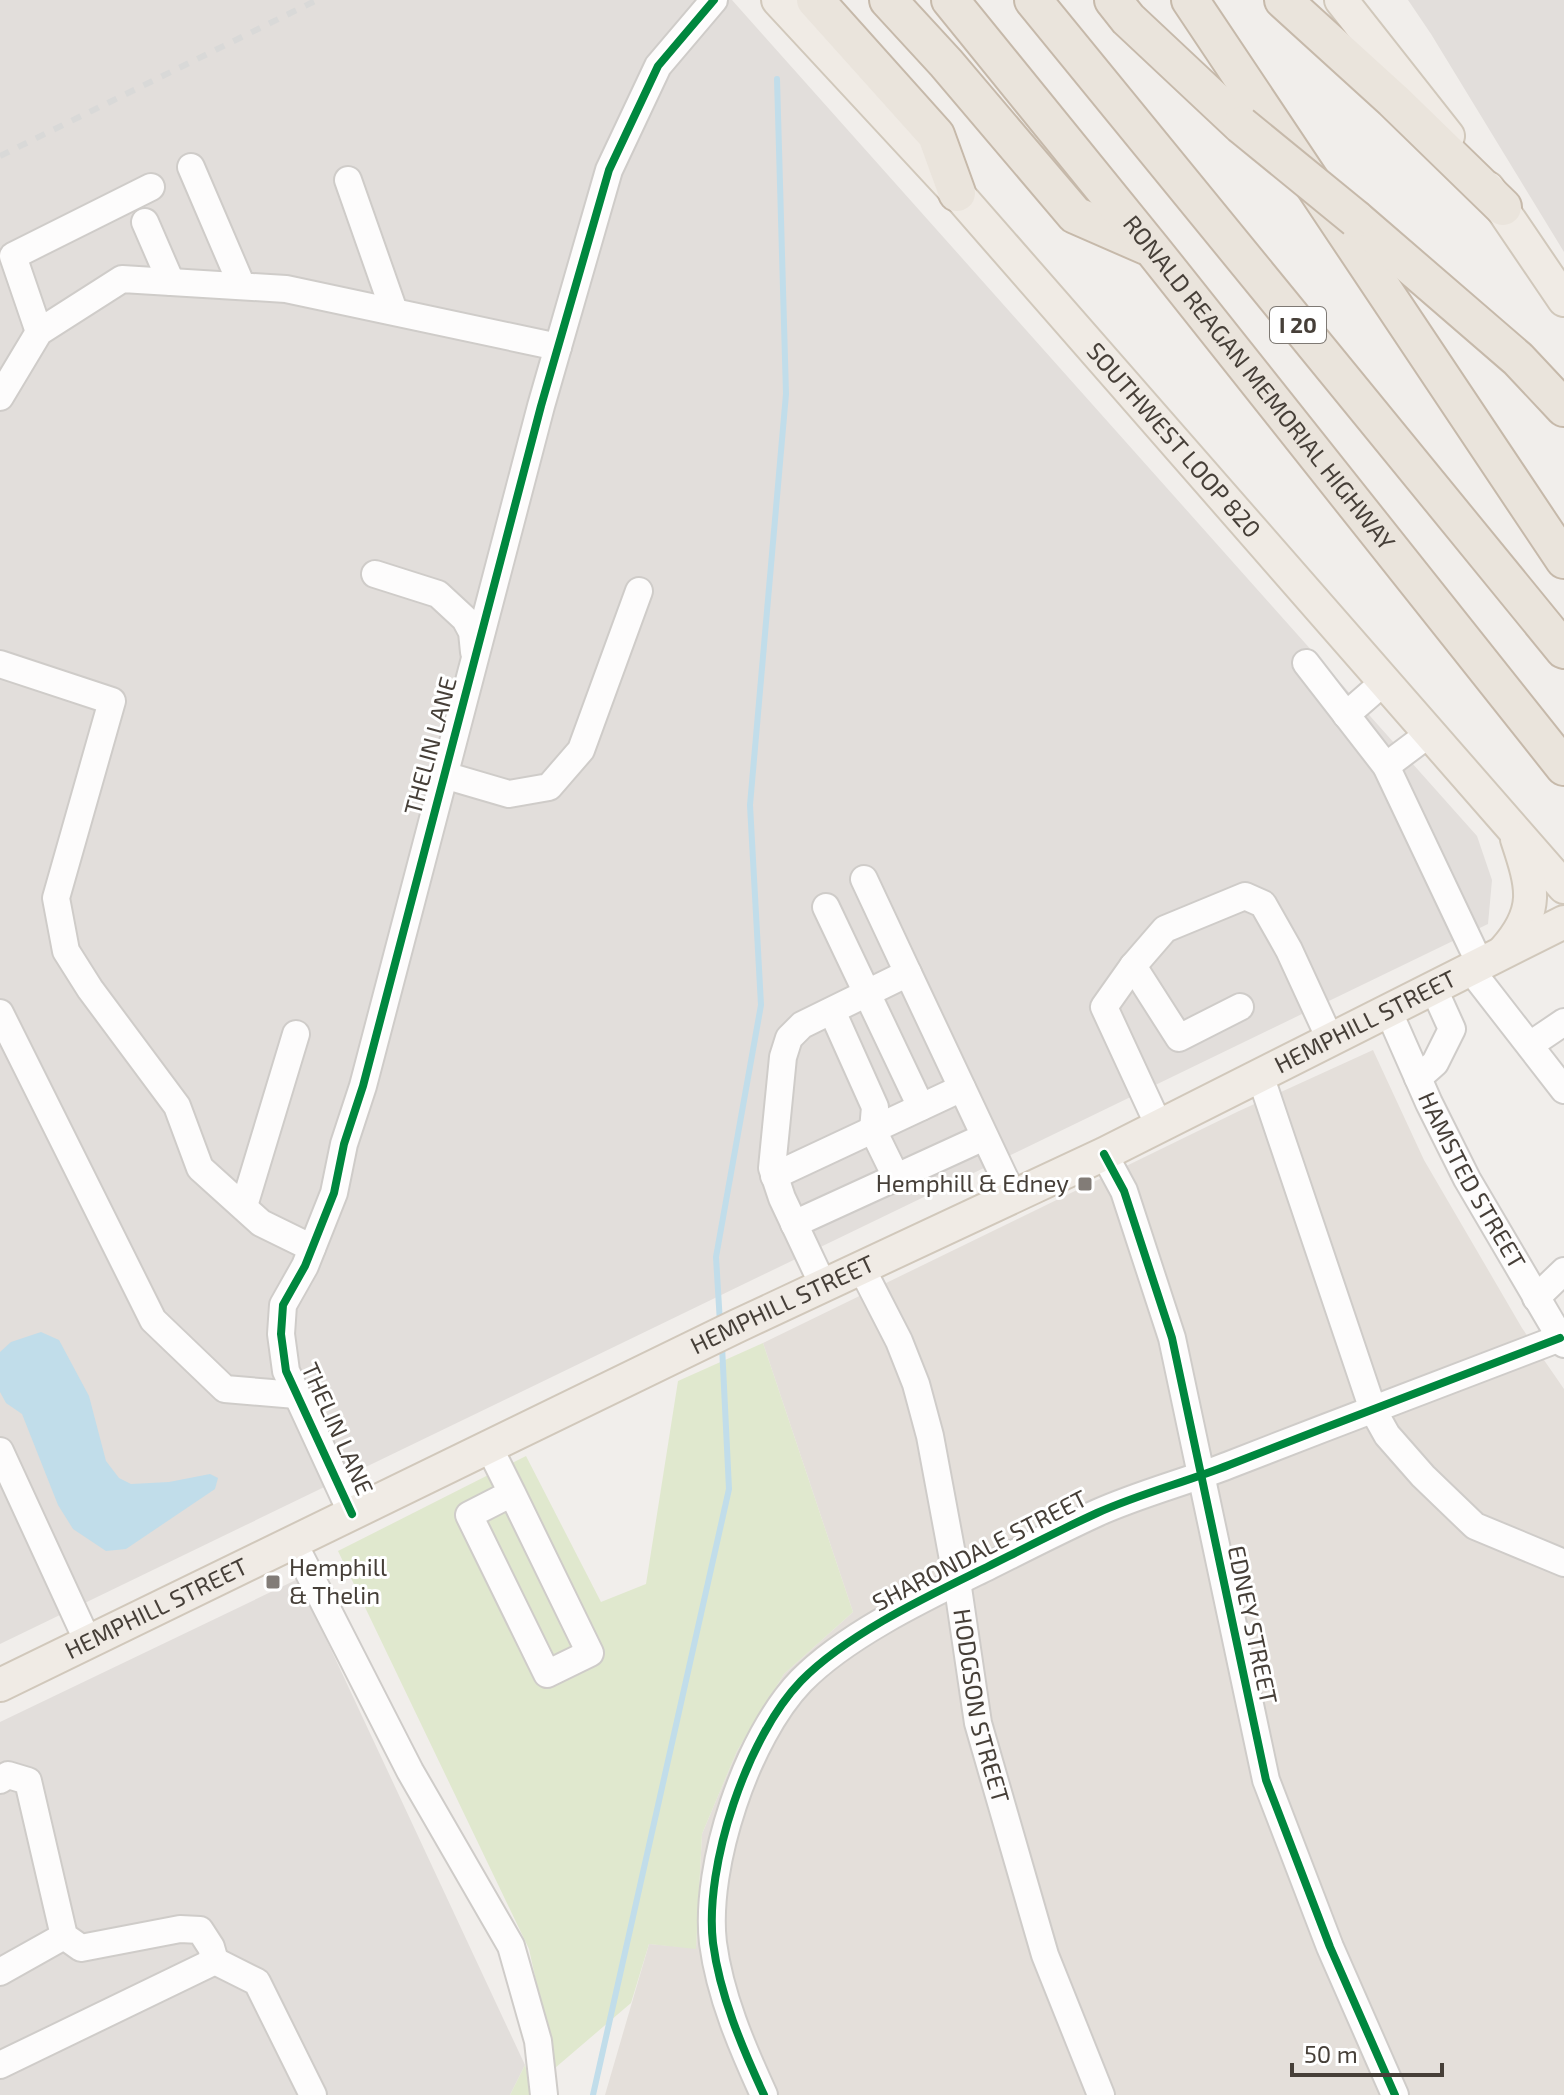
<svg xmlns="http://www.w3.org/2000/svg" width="1564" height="2095" font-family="'Exo 2',sans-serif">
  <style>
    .residential { fill: #e4dfda }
    .industrial { fill: #e2dedb }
    .green { fill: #e0e8ce }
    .water { fill: #c1ddea }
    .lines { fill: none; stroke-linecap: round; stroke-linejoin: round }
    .stream { stroke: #c1ddea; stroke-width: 6 }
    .minor-casing { stroke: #cfccc9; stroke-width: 30 }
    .major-casing { stroke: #d1c8bb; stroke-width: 36 }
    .highway-casing { stroke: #c6b9aa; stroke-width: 40 }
    .minor { stroke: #fdfcfc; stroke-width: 26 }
    .major { stroke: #f0ebe5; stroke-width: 32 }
    .highway { stroke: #eae4dc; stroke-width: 36 }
    .rail { stroke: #d9d9d8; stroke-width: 6; stroke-dasharray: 10 10; stroke-linecap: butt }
    .highway-bridge-casing { stroke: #c6b9aa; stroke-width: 40; stroke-linecap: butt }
    .highway-bridge { stroke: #eae4dc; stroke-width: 36 }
    .cycleway-casing { stroke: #fff; stroke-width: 13 }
    .cycleway { stroke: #00873e; stroke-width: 8 }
    .poi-dot { fill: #827c77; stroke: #fff; stroke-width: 3 }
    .labels { text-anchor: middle; stroke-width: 6; stroke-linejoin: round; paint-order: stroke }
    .shield { fill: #fff; stroke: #7e7974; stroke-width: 2 }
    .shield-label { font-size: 22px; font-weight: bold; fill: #463f38 }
    .street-label { font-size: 24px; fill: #463f38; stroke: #fff }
    .poi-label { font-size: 24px; fill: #463f38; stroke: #fff; text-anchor: end }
  </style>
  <rect width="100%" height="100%" fill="#f1eeeb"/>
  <!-- residential -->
  <path class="residential" d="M1373,1050L1424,1160L1522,1328L1564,1389V2095H605L649,1944L696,1948L702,1834L737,1751L784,1674L853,1612L763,1343L1239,1111Z"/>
  <!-- industrial -->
  <path class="industrial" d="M0,0H732L1477,836L1492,880L1488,924L0,1644Z
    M1408,0H1564V252L1431,34Z
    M298,1579L525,2065L510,2095H0V1722Z"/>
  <!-- green -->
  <path class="green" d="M763,1343L853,1612L784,1674L737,1751L702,1834L696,1949L649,1944L631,2003L555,2068L529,1949L338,1551L526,1456L601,1602L646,1584L678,1381Z
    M525,2065L533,2095H510Z"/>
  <!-- water -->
  <path class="water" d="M41,1332L59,1340L89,1396L106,1461L119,1478L131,1484L169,1482L210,1474L218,1478L215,1489L126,1549L106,1551L73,1529L58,1505L22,1414L6,1403L0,1392V1352L11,1342Z"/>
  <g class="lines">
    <!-- stream -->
    <path class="stream" d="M720,1323L716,1257L761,1005L750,805L786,394L777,79
      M593,2095L729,1489L722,1346"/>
    <!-- minor casing -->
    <g class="minor-casing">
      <g id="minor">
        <path d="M191,167L242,286"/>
        <path d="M348,180L394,311"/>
        <path d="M145,222L171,282"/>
        <path d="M39,332L13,256L151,187"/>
        <path d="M0,397L39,332L122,279L286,289L558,347"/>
        <path d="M375,574L438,594L465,619L472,632L474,652"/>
        <path d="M1306,663L1386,766L1480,964"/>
        <path d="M0,664L112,701L56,898L66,951L90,989L177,1106L200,1168L261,1223L312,1248"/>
        <path d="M1346,715L1385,681"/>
        <path d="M1386,766L1430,733"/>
        <path d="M444,775L509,794L549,787L581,750L639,591"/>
        <path d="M864,879L908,973"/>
        <path d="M826,907L921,1107"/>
        <path d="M1133,966L1179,1038L1240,1007"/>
        <path d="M1470,969L1564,1090"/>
        <path id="s1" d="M1388,1010L1429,1103L1467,1179L1564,1344"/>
        <path d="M832,1011L875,1107L873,1130L896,1177"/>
        <path d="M0,1013L153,1320L225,1389L296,1395"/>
        <path d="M1530,1045L1564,1022"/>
        <path d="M1260,1075L1373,1410L1387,1435L1423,1476L1475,1526L1564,1563"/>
        <path d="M1418,1078L1435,1063L1452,1029L1433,987"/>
        <path d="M1159,1126L1104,1007L1133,966L1165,929L1245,896L1263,904L1289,950L1330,1039"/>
        <path d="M1104,1154L1124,1191L1172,1338L1266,1780L1330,1947L1395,2095"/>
        <path d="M774,1176L962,1088"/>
        <path d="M244,1206L296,1034"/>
        <path d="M794,1224L984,1137"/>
        <path id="s2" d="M861,1267L899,1341L916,1384L930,1436L957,1581L978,1723L1045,1955L1101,2095"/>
        <path d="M823,1285L782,1198L772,1168L783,1057L789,1038L802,1025L908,973L1013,1196"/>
        <path d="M1536,1298L1564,1271"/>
        <path d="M489,1447L512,1493L469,1515L547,1674L590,1653L512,1493"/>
        <path d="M0,1451L88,1642"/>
        <path d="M352,1514L286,1371L281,1334L283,1305L305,1266L334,1193L344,1144L363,1086L541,406L609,170L658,66L714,0"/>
        <path d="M293,1542L410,1771L511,1946L538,2041L544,2095"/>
        <path d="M0,1780L8,1775L28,1781L64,1936L81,1948L180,1929L200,1930L211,1947L215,1961"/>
        <path d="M0,1972L64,1936"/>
        <path d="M0,2065L215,1961L257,1982L313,2095"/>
        <path d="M764,2095C742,2047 720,1996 713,1943C704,1866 747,1737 801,1681C847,1634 928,1596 987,1567C1023,1549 1060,1530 1097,1513C1139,1494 1186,1482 1229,1465C1339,1422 1449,1380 1560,1338"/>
      </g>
    </g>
    <!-- major casing -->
    <g class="major-casing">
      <g id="major">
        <path id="s3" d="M778,0L957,193L1564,887"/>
        <path d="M1341,0L1448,136"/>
        <path d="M1488,188L1564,300"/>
        <path d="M1504,951C1540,911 1533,887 1517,839"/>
        <path id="s4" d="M0,1685L737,1326L1104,1154L1564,922"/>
      </g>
    </g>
    <!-- highway casing -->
    <g class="highway-casing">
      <g id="highway">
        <path d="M815,0L936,135L957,193"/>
        <path d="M888,0L946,63L1075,215L1146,246"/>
        <path id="s5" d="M950,0L1153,250L1564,767"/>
        <path d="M1033,0L1564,650"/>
        <path d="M1113,0L1128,19L1241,125"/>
        <path d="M1190,0L1564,560"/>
        <path d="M1283,0L1393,100L1503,207"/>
        <path d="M1356,219L1518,359L1564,408"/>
      </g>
    </g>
    <!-- minor -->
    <use href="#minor" class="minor"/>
    <!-- major -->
    <use href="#major" class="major"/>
    <!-- highway -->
    <use href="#highway" class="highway"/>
    <!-- rail -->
    <path class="rail" d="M0,156L317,0"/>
    <!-- highway-bridge casing -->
    <g class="highway-bridge-casing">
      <path id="highway-bridge" d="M1241,125L1356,219"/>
    </g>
    <!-- highway-bridge -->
    <use href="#highway-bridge" class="highway-bridge"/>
    <!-- cycleway casing -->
    <g class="cycleway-casing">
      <path id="cycleway" d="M1104,1154L1124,1191L1172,1338L1266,1780L1330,1947L1395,2095
        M352,1514L286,1371L281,1334L283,1305L305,1266L334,1193L344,1144L363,1086L541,406L609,170L658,66L714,0
        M764,2095C742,2047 720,1996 713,1943C704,1866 747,1737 801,1681C847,1634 928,1596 987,1567C1023,1549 1060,1530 1097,1513C1139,1494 1186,1482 1229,1465C1339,1422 1449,1380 1560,1338"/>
    </g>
    <!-- cycleway -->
    <use href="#cycleway" class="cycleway"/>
  </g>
  <!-- markers -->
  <g class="poi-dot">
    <rect x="1077" y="1176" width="16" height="16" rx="4"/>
    <rect x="265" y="1574" width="16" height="16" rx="4"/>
  </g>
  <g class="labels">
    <!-- shield labels -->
    <rect class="shield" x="1270" y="307" width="56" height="36" rx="6"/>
    <g class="shield-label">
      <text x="1298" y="333">I 20</text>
    </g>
    <!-- street labels -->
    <g class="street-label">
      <text dy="8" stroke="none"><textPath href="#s5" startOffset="492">RONALD REAGAN MEMORIAL HIGHWAY</textPath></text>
      <text dy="8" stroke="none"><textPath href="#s3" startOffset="592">SOUTHWEST LOOP 820</textPath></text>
      <text transform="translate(431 746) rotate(-75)" y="8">THELIN LANE</text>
      <text dy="8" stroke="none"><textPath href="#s4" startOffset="1518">HEMPHILL STREET</textPath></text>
      <text dy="8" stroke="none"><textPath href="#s1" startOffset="190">HAMSTED STREET</textPath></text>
      <text dy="8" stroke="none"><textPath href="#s4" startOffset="870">HEMPHILL STREET</textPath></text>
      <text transform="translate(337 1429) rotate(66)" y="8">THELIN LANE</text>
      <text transform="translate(980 1551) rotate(-27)" y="8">SHARONDALE STREET</text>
      <text dy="8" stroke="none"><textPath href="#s4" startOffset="174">HEMPHILL STREET</textPath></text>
      <text transform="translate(1252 1625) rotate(78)" y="8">EDNEY STREET</text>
      <text dy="8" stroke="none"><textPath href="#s2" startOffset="458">HODGSON STREET</textPath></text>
    </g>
    <!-- poi labels -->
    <g class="poi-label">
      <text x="1069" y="1192">Hemphill &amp; Edney</text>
      <text x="289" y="1576" text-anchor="start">Hemphill<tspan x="289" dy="28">&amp; Thelin</tspan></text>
    </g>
  </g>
  <!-- scale -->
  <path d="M1292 2063v12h150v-12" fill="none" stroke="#463f38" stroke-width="4"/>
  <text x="1304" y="2063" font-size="24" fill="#463f38" stroke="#ffffff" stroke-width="6" paint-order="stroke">50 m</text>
</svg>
